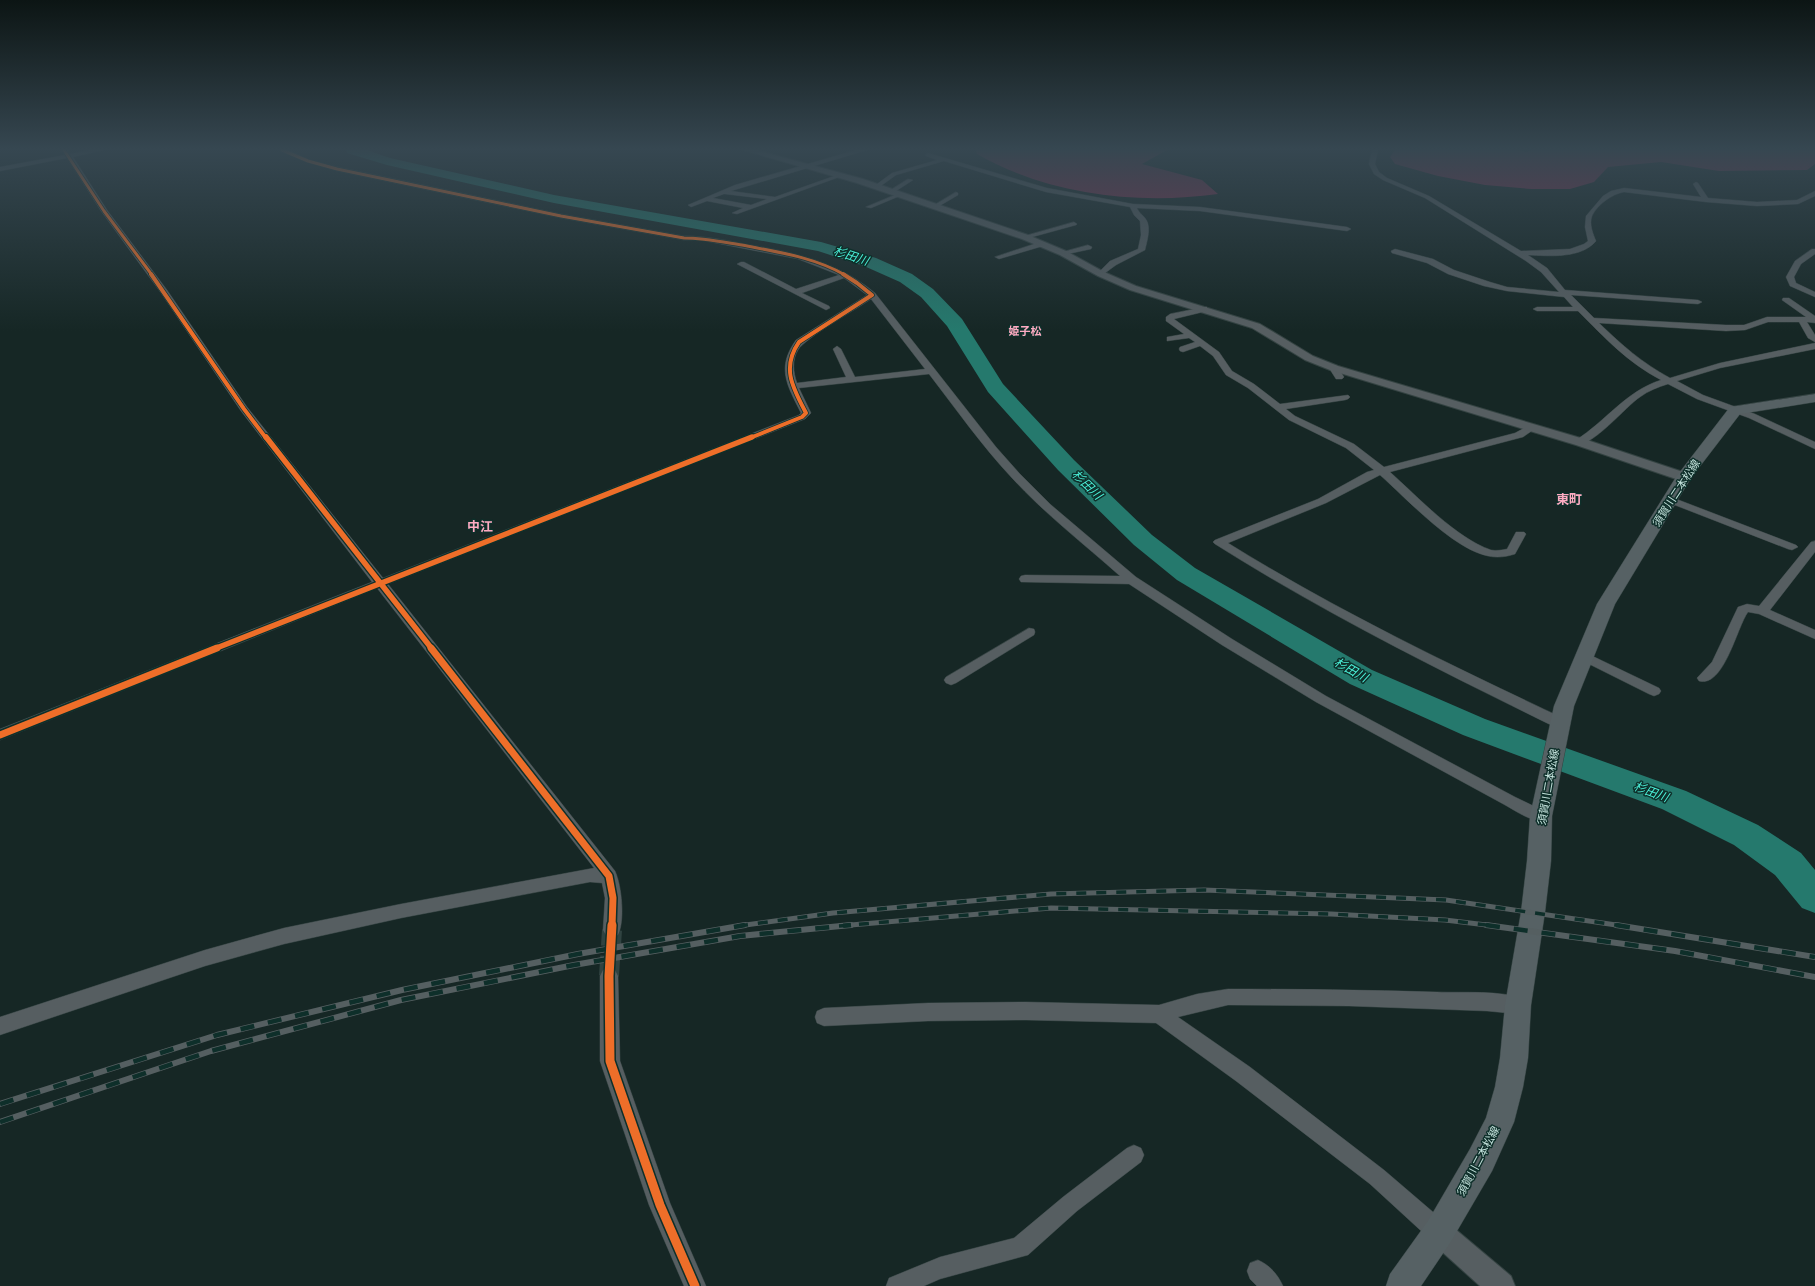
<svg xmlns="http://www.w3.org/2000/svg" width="1815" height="1286" font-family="Merriweather,'Noto Sans JP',serif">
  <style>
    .forest { fill: #883050 }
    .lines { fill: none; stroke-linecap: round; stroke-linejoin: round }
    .river { fill: #25796d; fill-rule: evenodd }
    .minor-tunnel { stroke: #304341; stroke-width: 20; stroke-dasharray: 20 10; stroke-linecap: butt }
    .minor-casing { stroke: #344342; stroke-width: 1 }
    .tertiary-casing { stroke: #344342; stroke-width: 2 }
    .secondary-casing { stroke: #344342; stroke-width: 1 }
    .minor { fill: #565e61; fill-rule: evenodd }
    .tertiary { fill: #565e61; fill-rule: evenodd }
    .secondary { fill: #566164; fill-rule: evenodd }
    .rail-far1-casing { stroke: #555f61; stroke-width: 5 }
    .rail-casing { stroke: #555f61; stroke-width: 6 }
    .rail-far1 { stroke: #0e2f2a; stroke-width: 3.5; stroke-dasharray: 10; stroke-linecap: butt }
    .rail { stroke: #0e2f2a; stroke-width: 4.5; stroke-dasharray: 14; stroke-linecap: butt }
    .cycleway-far4-casing { stroke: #0e2f2a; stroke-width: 4.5 }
    .cycleway-far3-casing { stroke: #0e2f2a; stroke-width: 5.5 }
    .cycleway-far2-casing { stroke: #0e2f2a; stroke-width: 8 }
    .cycleway-far1-casing { stroke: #0e2f2a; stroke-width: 10 }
    .cycleway-casing { stroke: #0e2f2a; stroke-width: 12 }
    .cycleway-far4 { stroke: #ee6e29; stroke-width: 3 }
    .cycleway-far3 { stroke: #ee6e29; stroke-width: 4 }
    .cycleway-far2 { stroke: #ee6e29; stroke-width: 5.5 }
    .cycleway-far1 { stroke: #ee6e29; stroke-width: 7 }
    .cycleway { stroke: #ee6e29; stroke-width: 9 }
    .labels { text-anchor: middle; stroke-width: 3; stroke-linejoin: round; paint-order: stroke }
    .far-quarter-label { font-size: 11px; font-weight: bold; fill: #fdabc2; stroke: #0e2f2a }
    .street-label { font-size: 11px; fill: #c5e3dd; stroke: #0e2f2a }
    .water-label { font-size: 12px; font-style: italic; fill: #4bf2da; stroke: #0e2f2a }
    .quarter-label { font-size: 13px; font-weight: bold; fill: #fdabc2; stroke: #0e2f2a }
  </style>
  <rect width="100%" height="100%" fill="#162725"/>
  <!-- forest -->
  <path class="forest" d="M976,150H1167L1142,164L1202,180L1218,194C1137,205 1049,195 977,154Z
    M1395,150H1516L1527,152L1532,150H1815V164L1807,170L1719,171L1661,162L1608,167L1594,182L1570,189H1531L1485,185L1438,176L1395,164L1390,157Z"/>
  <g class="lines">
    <!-- river -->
    <path class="river" d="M346,150H367L390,158L554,195L821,242L876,258L912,274L933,289L962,319L1003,384L1074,460L1152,535L1195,568L1372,670L1485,719L1686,791L1758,825L1801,853L1815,870V913L1802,908L1775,875L1734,845L1662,809L1463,735L1350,684L1177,580L1134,545L1058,470L988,392L947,326L921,297L900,282L864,266L818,251L554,203L387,165L347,153Z"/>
    <!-- minor-tunnel -->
    <path class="minor-tunnel" d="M609,976L612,930"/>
    <!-- minor casing -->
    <g class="minor-casing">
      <path id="minor" d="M61,150H68L70,154L89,150H104L73,157L107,210L167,290L247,407L383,578L799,415L801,413C787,385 776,368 796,340L867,295L844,278L802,293L829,306L830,308L826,310L737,264L741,262H744L796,289L839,275L798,259L700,240H684L561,218L337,171L306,162L279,150H288L310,160L338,167L561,214L684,236C705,236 725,240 745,244C793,252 837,261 875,293L996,447L1020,474L1050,504L1136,577L1232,639L1326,696L1515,797L1546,812L1549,816L1546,820C1534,824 1516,811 1505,805L1316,702L1222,645L1129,584L1021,582L1019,579L1021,576L1025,575L1120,576C1084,544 1045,514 1012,478C982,446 956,409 929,374L799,388L811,413L805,419L388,584L615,871C622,886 625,921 618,935L612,938L606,935L603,930L605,898L602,883L590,882L401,918L284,944L205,966L0,1035V1017L205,950L284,928L401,904L594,868L377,588L0,740V729L372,582L241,411L161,293L101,211L67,158L0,171V167L65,155ZM871,299L925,369L855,377L841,349L837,346L833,349L846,377L797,383C793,372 792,360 798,350C805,338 857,309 871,299Z
        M856,150H867L731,191L775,197L837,175L842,176L737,214L732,213L743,208L707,201L691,207L688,205L735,185ZM724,194H725L767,199L751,205L713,198Z
        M1372,150H1378L1375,164L1379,172L1387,178L1429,196L1521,251L1570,249L1584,244L1588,241L1585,227L1586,216L1603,196L1611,191L1624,188L1701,197L1693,184L1696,182L1698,183L1708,198L1757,202L1797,200L1815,191V196L1798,204L1757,206L1706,202L1624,192C1612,194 1597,205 1592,216C1589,224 1593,234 1596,241C1581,259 1549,256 1528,255L1547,268L1565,290L1698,300L1702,302L1698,304L1571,295L1594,318L1726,325H1744L1767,317H1806L1782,300L1783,298H1789L1815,316V323L1807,322L1815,335V342L1808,338L1799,322H1768L1745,330L1726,331L1599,323C1623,346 1641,362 1670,378L1720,363L1815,343V349L1720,368L1677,381L1703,395L1755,414L1815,442V449L1749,418L1697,399L1668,384C1658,387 1648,391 1640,397C1626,406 1592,448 1576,444L1575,442L1576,440C1606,421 1626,391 1661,380C1627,362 1605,338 1578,311H1537L1533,309L1537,307H1573L1564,297L1507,291L1484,286L1448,274L1427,263L1392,253L1391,251L1395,249L1433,259L1454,270L1490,282L1507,287L1559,292L1541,272L1526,261L1425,198L1383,180L1374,174L1369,164Z
        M928,153L1047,188L1133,204L1200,207L1347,227L1351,229L1347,231L1200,211L1137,208C1139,213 1142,214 1145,218C1152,226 1147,241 1145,250L1116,265L1101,276L1097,274L1110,261L1138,249L1141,235L1140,221L1134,215L1130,207L1046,192L944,161L896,175L878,188L873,187L892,173L937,160L926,156L925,155Z
        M908,179L913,180L893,193H889V191Z
        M956,192L958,193V195L936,208L931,207Z
        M897,194L902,195L871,208L866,207Z
        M1074,222L1077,224L1076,225L1025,239L1021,237Z
        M1040,242H1043V246L999,259L995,257Z
        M1088,245L1092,247L1091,249L1063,255L1059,253Z
        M1812,249H1815V254L1801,264L1794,277L1796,283L1815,292V297L1790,286L1786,277L1795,261Z
        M1204,307H1207V311L1174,319L1219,352L1232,371L1254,384L1280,404L1348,395L1350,397L1348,399L1345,400L1286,409L1295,416L1354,444L1384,467L1515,433L1528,426H1534L1536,428L1523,437L1390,472C1418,497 1456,538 1491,550C1496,551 1502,550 1507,549L1516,532H1524L1526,534L1515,554C1506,557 1497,558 1488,556C1453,549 1407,499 1380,475L1326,503L1228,543C1336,610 1450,665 1565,719L1567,723L1565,727L1560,728L1555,727C1439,670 1324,613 1215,544L1213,542L1215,540L1318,499L1367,472L1374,470L1346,448L1289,420L1248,388L1226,375L1213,356L1200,346L1183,352L1180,351L1179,349L1180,347L1195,342L1189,338L1167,341V337L1184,334L1166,321V317L1170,314Z
        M1334,365L1337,366L1344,377L1342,379H1336L1329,368Z
        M1671,497L1796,545L1798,547L1792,550L1788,549L1667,502L1666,500Z
        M1815,541V552L1770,610L1815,630V639L1759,614L1748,612C1737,627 1724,688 1699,681L1697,678L1712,662L1738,607L1747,604L1759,606L1811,542Z
        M1029,628L1034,629L1035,632L1034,635L956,683L951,685L946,683L944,680L946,677Z
        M1584,652L1659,688L1661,691L1659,694L1654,696L1649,694L1579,659L1577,656L1579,653Z
        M609,968L615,970L618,976L620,1061L670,1203L706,1286H684L649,1205L600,1061V976L603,970Z
        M1228,989C1298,989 1367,990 1437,992C1462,993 1502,990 1524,999L1527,1005L1524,1011L1518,1014L1487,1011L1349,1006L1228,1005L1178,1017L1250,1067L1384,1170L1447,1224L1450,1232L1447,1240L1439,1243L1431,1240L1370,1184L1236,1081L1156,1023L1026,1020L928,1021L824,1026L817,1023L815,1017L817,1011L824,1008L928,1003L1026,1002L1159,1005L1197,994Z
        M1134,1145L1141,1148L1144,1155L1141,1162L1077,1211L1028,1255L940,1279L924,1286H886L889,1278L940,1257L1014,1238L1063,1197L1127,1148Z
        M1258,1260C1270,1265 1278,1275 1283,1286H1257L1250,1279L1247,1271L1250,1263Z"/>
    </g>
    <!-- tertiary casing -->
    <g class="tertiary-casing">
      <path id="tertiary" d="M743,150H756L863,179L1028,235L1066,251L1104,272L1136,286L1260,324L1313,356L1338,366L1584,439L1689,474L1691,477L1689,480H1679L1576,445L1330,370L1305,360L1252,328L1130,290L1098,276L1060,255L1022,239L857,183Z
        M1439,1219L1448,1223L1511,1276L1515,1286H1480L1430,1241L1426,1232L1430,1223Z"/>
    </g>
    <!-- secondary casing -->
    <g class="secondary-casing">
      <path id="secondary" d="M1815,394V402L1740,414L1691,478L1615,604L1574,706L1552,816L1551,861L1545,912L1531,1005L1528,1058L1523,1087L1514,1122L1492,1171L1450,1243L1421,1286H1386L1390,1274L1428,1221L1470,1149L1486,1118L1495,1087L1500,1058L1505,1005L1521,912L1527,861L1530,816L1554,706L1597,604L1676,477L1730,407Z"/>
    </g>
    <!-- minor -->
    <use href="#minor" class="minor"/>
    <!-- tertiary -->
    <use href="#tertiary" class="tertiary"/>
    <!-- secondary -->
    <use href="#secondary" class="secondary"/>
    <!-- rail-far1 casing -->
    <g class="rail-far1-casing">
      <path id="rail-far1" d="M738,926L833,913L1051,894L1204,890L1446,900L1623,926
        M839,926L1051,908L1331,914L1445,920L1495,926"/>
    </g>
    <!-- rail casing -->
    <g class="rail-casing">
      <path id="rail" d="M1486,925L1675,951L1815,977
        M1616,925L1815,957
        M0,1104L217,1035L402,990L578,954L745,925
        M0,1122L211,1051L401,1000L574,965L740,936L851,925"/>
    </g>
    <!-- rail-far1 -->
    <use href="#rail-far1" class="rail-far1"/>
    <!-- rail -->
    <use href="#rail" class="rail"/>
    <!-- cycleway-far4 casing -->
    <g class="cycleway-far4-casing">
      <path id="cycleway-far4" d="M64,150L104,211L152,275
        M282,150L308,161L337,169L561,216L684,238C704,238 723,242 742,245C777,252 814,257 845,275"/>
    </g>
    <!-- cycleway-far3 casing -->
    <g class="cycleway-far3-casing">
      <path id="cycleway-far3" d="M151,274L244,409L266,438
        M750,438L802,417L806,413C793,388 781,368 799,342L872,295L857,283L843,274"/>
    </g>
    <!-- cycleway-far2 casing -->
    <g class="cycleway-far2-casing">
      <path id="cycleway-far2" d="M266,437L432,649
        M214,649L752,437"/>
    </g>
    <!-- cycleway-far1 casing -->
    <g class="cycleway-far1-casing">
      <path id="cycleway-far1" d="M431,648L609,876L613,898L612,926
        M0,735L217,648"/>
    </g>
    <!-- cycleway casing -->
    <g class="cycleway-casing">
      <path id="cycleway" d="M612,925L609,976L610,1061L660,1205L695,1286"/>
    </g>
    <!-- cycleway-far4 -->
    <use href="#cycleway-far4" class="cycleway-far4"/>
    <!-- cycleway-far3 -->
    <use href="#cycleway-far3" class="cycleway-far3"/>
    <!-- cycleway-far2 -->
    <use href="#cycleway-far2" class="cycleway-far2"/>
    <!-- cycleway-far1 -->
    <use href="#cycleway-far1" class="cycleway-far1"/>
    <!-- cycleway -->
    <use href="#cycleway" class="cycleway"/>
  </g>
  <!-- sky -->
  <linearGradient id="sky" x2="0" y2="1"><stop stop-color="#0c1514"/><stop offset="0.45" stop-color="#364751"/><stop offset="1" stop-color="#364751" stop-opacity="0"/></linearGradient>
  <rect width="1815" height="331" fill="url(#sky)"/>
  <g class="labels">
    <!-- far-quarter labels -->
    <g class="far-quarter-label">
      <text x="1025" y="335">姫子松</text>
    </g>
    <!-- street labels -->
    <g class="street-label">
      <text transform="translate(1676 493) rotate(-57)" y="4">須賀川二本松線</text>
      <text transform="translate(1548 787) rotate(-80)" y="4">須賀川二本松線</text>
      <text transform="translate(1478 1161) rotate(-62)" y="4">須賀川二本松線</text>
    </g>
    <!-- water labels -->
    <g class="water-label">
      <text transform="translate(851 256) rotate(18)" y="4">杉田川</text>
      <text transform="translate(1087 485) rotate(44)" y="4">杉田川</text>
      <text transform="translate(1351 670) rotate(29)" y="4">杉田川</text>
      <text transform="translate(1651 792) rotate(20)" y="4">杉田川</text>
    </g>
    <!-- quarter labels -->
    <g class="quarter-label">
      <text x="1569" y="504">東町</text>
      <text x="480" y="531">中江</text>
    </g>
  </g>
</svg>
